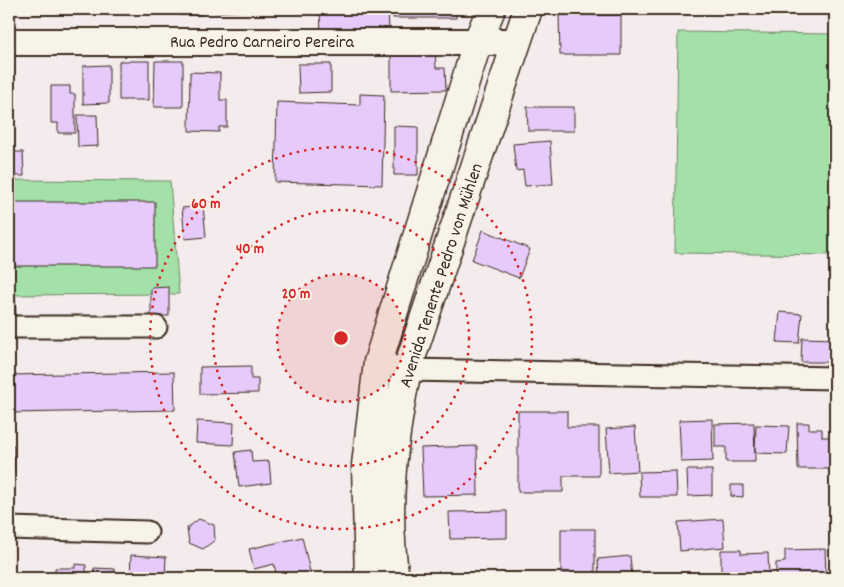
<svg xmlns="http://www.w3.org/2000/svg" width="844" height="587" font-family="Dekko,sans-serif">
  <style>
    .green { fill: #a3e1a9; stroke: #6f8664 }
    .building { fill: #e6cafa; stroke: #3b2a1e }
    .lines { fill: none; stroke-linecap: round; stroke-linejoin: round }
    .minor-casing { stroke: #3b2a1e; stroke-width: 25 }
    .tertiary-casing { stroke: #3b2a1e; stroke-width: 30 }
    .secondary-casing { stroke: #3b2a1e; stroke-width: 31 }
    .minor { stroke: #f7f3e8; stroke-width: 21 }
    .tertiary { stroke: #f7f3e8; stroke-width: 26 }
    .secondary { stroke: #f7f3e8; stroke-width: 28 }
    .ring { fill: none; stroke: #d62828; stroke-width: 2.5; stroke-dasharray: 2.5 5 }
    .labels { text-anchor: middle; stroke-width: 4; stroke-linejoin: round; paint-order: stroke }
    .street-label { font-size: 18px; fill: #3b2a1e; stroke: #f7f3e8 }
    .centre { fill: #d62828; stroke: #f7f3e8; stroke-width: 2.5 }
    .ring-label { font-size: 15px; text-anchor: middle; font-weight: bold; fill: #d62828; stroke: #f7f3e8; stroke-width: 4; stroke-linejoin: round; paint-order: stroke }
  </style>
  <rect width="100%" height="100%" fill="#f4ebec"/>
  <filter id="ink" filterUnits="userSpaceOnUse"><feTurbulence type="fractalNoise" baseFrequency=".02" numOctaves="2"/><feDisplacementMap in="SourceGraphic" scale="10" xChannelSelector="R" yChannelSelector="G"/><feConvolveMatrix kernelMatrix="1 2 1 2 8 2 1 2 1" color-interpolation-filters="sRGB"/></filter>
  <g filter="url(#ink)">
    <!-- green -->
    <path class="green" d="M678,32L835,34V255L675,253Z
      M9,180L170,181L179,294L9,295Z"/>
    <!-- building -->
    <path class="building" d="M179,9H201V15H179Z
      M216,9H250V10L216,12Z
      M320,9H388L389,29L321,33Z
      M393,9H456V18H393Z
      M559,15H621V55H560Z
      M435,52L436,68H445L446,90L391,91V53Z
      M119,61H149V100H119Z
      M155,61H183V107H154Z
      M298,64H331V92L299,93Z
      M109,65V103L83,104V66Z
      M190,72L220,73V100H227V127H219V132L189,131Z
      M51,86H70V94H75V133H58V123H51Z
      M360,94L384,95L382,185L275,182L277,102L360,105Z
      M527,107H574V131H528Z
      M77,115H97L98,146L78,147Z
      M394,126L418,127V175H394Z
      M550,141L553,184L525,186L523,170L516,171L513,144Z
      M9,152H23L24,176H9Z
      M9,202H155V266H9Z
      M203,206L206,237L185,239L182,208Z
      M483,230L530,249L519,278L472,260Z
      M169,287V316H151V288Z
      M9,297H15L16,317H9Z
      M780,312L802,314L799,343L777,342Z
      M802,338L835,339V362H801Z
      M251,366V379H258V393L200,394V367Z
      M174,372L175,410L9,413V375Z
      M518,411H567V427H599V476H563V492H518Z
      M712,419L713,461L681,462L679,420Z
      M197,421L234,423L233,445L196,443Z
      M754,423L755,462H726V447H715V424Z
      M797,423H809V429H822V437H835V469H798Z
      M756,425L789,426L787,454L755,453Z
      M635,427L638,471L609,473L606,429Z
      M9,445H14V470H9Z
      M477,446L478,495L423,496L421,448Z
      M251,450L252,462L269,461L271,483L239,487L235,452Z
      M687,470H712V495L688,496Z
      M676,471L677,497H640L639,472Z
      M731,485H743V497L731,496Z
      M507,511V538L450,539L449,512Z
      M199,519L214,525L215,540L203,549L189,543L187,528Z
      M723,519L725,547L680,551L678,522Z
      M561,529H595V574H561Z
      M302,537L311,576L277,578L274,564L254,569L249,549Z
      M825,549L826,578H776V563L785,562V550Z
      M721,550H741V554L768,553L769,578H721Z
      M131,555L166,557L165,578H130Z
      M630,556L632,578H599L598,559Z
      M75,564L86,565V578H55V568H75Z
      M94,568L115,569V578H93Z"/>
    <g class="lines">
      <!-- minor casing -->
      <g class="minor-casing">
        <path id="minor" d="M9,327H156
          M378,362L407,370L835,378
          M9,528L147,532"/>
      </g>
      <!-- tertiary casing -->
      <g class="tertiary-casing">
        <path id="tertiary" d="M9,42H516"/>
      </g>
      <!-- secondary casing -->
      <g class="secondary-casing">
        <path id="secondary" d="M369,578L366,465L378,362L478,41L491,9
          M395,578C384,509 393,438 407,370L528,9"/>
      </g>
      <!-- minor -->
      <use href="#minor" class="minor"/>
      <!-- tertiary -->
      <use href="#tertiary" class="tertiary"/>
      <!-- secondary -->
      <use href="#secondary" class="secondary"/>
    </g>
  </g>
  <!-- distance rings -->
  <circle cx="341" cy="338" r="64" fill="#d62828" fill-opacity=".12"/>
  <g class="ring">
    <circle cx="341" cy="338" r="64"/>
    <circle cx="341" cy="338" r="128"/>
    <circle cx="341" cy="338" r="191"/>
  </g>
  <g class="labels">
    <!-- street labels -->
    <g class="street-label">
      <text x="262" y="47">Rua Pedro Carneiro Pereira</text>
      <text transform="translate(440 275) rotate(-72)" y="6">Avenida Tenente Pedro von Mühlen</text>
    </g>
  </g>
  <circle cx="341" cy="338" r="8" class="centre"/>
  <g class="ring-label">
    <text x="206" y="208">60 m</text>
    <text x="250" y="253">40 m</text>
    <text x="296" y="298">20 m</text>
  </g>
  <!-- margin -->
  <rect width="844" height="587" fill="none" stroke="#f7f3e8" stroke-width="30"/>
  <rect x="15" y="15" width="814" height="557" fill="none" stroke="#3b2a1e" stroke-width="2" filter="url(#ink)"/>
</svg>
